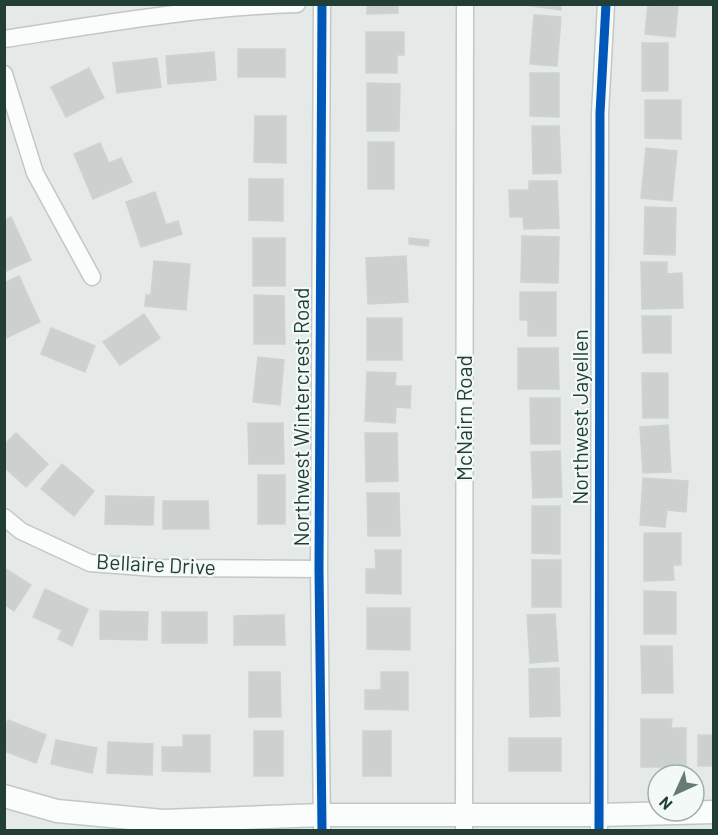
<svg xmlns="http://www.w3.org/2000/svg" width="718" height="835" font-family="Barlow,sans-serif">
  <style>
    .building { fill: #ccd1cf; stroke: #cdd3d1; stroke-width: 1.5 }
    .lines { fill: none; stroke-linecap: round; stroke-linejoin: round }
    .street-casing { stroke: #c2c7c5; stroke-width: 19 }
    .secondary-casing { stroke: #c0c8c5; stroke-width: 25 }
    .street { stroke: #fbfcfc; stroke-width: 16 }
    .secondary { stroke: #fbfcfc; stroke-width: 22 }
    .cycleway-casing { stroke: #f3f9f6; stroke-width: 13 }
    .cycleway { stroke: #0057b8; stroke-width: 9 }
    .labels { text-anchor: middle; stroke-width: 4.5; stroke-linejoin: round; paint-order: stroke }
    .street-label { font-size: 21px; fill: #213f36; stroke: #f3f9f6 }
  </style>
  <rect width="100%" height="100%" fill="#e5eae8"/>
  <!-- building -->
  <path class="building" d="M367,4H398V13L367,14Z
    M532,4H561V10L531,6Z
    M648,4H678L675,37L645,34Z
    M534,15L561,17L557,66L530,64Z
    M366,32H404V55H397V73H366Z
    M642,43H668V91H642Z
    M238,49H285V77H238Z
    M214,52L216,80L168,84L166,56Z
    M157,58L161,87L117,93L113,63Z
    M89,68L104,98L66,117L51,87Z
    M530,73H559V117L530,116Z
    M367,83L400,84L399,131H367Z
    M645,100H681V139L645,138Z
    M255,116H286V163L254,162Z
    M532,126H559L561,173L533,174Z
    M368,142H394V189H368Z
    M100,143L109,163L121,158L132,182L93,199L74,154Z
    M646,148L677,151L672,201L641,198Z
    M249,179H283V221L249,220Z
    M529,181H557L559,228L524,229L523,217H510L509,190H529Z
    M155,192L166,225L178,221L182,234L141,247L126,202Z
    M645,207L676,208L675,255L644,254Z
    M11,217L31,260L4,272V220Z
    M522,236L559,237L558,283L521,282Z
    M253,238H285V286H253Z
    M409,238L429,240L428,246L409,244Z
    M406,256L408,302L368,304L366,258Z
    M154,261L190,264L186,310L145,306L146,295H151Z
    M641,262H667V274L682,273L683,308L642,309Z
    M19,276L40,322L4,339V283Z
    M520,292H556V336H528V320H520Z
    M254,295L284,296L285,344H254Z
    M144,314L160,338L120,365L103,342Z
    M642,316H671V353H643Z
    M367,318H402V360H367Z
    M51,328L95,346L85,372L41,354Z
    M518,348H558L559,389H518Z
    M258,357L284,360L280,405L253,402Z
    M367,372L396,373L395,386H411L410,408L396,407L395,423L365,421Z
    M642,373H668V418H643Z
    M530,398H560V444H531Z
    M248,423H283L284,464H249Z
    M668,425L671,472L643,473L640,427Z
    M16,433L48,464L26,487L4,467V445Z
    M365,433H397L398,481L366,482Z
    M560,451L562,497L533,498L531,452Z
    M62,464L94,491L74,516L41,489Z
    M258,475H285V524H258Z
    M643,478L688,481L686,512L667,510L665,527L640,525Z
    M367,493H399L400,536H368Z
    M106,496L154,497L153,525L105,524Z
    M163,501H208L209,529H163Z
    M532,506H560V554L532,553Z
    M644,533H681V565H673L674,580L644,581Z
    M375,550H401V594L366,593V569H376Z
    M532,560H561V607H532Z
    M4,568L31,585L14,611L4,604Z
    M45,589L88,609L72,646L58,639L62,630L33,617Z
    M644,591L676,592V634H644Z
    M367,608H410V650L367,649Z
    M100,611L148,612L147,640L100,639Z
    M162,612H207V643H162Z
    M555,614L558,661L530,663L527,615Z
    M284,615L285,645H234V616Z
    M641,646H672L673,693H642Z
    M559,668L560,716L530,717L529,669Z
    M249,672H280L281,717H249Z
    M381,672H408V710L365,709V690H381Z
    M641,719H672L671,728H686V767H641Z
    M8,720L46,735L36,763L4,751V730Z
    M254,731H283V776H254Z
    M363,731H391V776H363Z
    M183,735H210V772L162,771V747H183Z
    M698,735H714V766H698Z
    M509,738H561V771H509Z
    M56,740L97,748L92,773L51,764Z
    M108,742L153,744L152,775L107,773Z"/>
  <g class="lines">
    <!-- street casing -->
    <g class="street-casing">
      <path id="street" d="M4,39C102,24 199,7 297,4
        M4,74L35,173L92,277
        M4,517L21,531L90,563L155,568L319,569
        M322,830L319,569L322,4
        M464,830L465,4
        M599,830L600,113L606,4"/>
    </g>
    <!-- secondary casing -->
    <g class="secondary-casing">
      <path id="secondary" d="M4,796L57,811L163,821L322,815H599L714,812"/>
    </g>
    <!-- street -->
    <use href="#street" class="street"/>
    <!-- secondary -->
    <use href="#secondary" class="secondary"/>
    <!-- cycleway casing -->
    <g class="cycleway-casing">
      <path id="cycleway" d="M322,830L319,569L322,4
        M599,830L600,113L606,4"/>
    </g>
    <!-- cycleway -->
    <use href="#cycleway" class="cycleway"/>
  </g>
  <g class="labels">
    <!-- street labels -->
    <g class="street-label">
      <text transform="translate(302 417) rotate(-90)" y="7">Northwest Wintercrest Road</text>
      <text transform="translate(581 417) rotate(-90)" y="7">Northwest Jayellen</text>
      <text transform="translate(465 418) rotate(-90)" y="7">McNairn Road</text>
      <text transform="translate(156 565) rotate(3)" y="7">Bellaire Drive</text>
    </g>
  </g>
  <!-- border -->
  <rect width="718" height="835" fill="none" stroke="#213f36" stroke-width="12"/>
  <!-- north arrow -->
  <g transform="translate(676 793) rotate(225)"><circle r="28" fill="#f3f9f6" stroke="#9fafa9" stroke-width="1.5"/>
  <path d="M0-4.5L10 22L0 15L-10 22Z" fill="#667b74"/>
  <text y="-9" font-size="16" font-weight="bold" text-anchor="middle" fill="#213f36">N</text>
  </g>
</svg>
